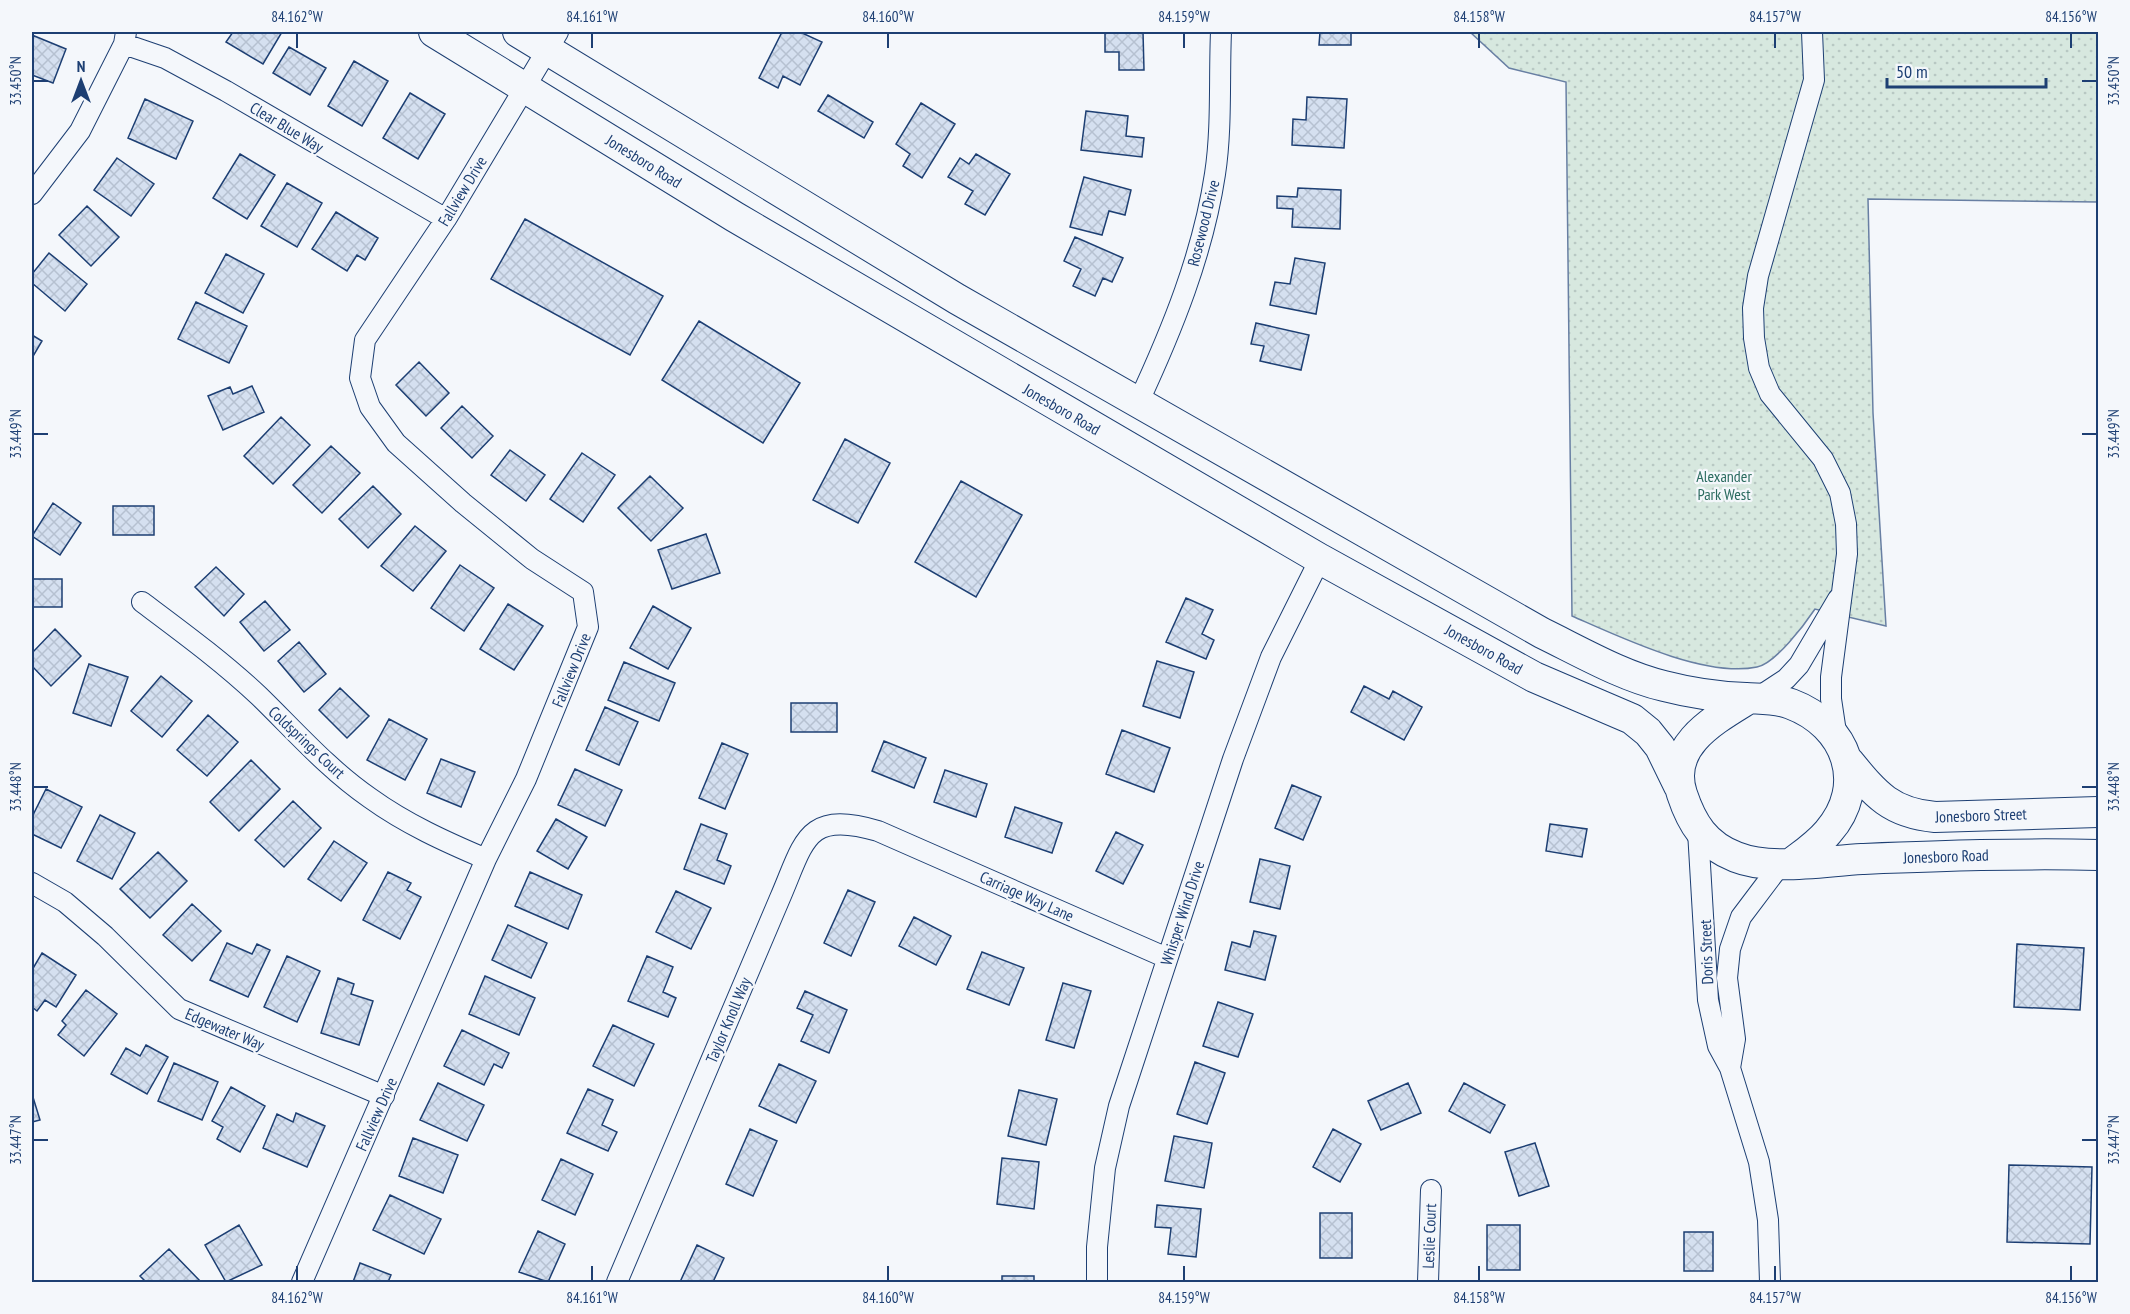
<svg xmlns="http://www.w3.org/2000/svg" width="2130" height="1314" font-family="'PT Sans Narrow',sans-serif">
  <style>
    .park { fill: url(#park-dots); stroke: #687fa3; stroke-width: 1.5 }
    .building { fill: url(#building-cross-hatch); stroke: #1d3f73; stroke-width: 1.5 }
    .lines { fill: none; stroke-linecap: round; stroke-linejoin: round }
    .minor-casing { stroke: #1d3f73; stroke-width: 22 }
    .primary-casing { stroke: #1d3f73; stroke-width: 32 }
    .minor { stroke: #f4f7fb; stroke-width: 20 }
    .primary { stroke: #f4f7fb; stroke-width: 30 }
    .ticks { fill: none; stroke: #1d3f73; stroke-width: 2 }
    .labels { text-anchor: middle; stroke-width: 4.5; stroke-linejoin: round; paint-order: stroke }
    .street-label { font-size: 16px; fill: #1d3f73; stroke: #f4f7fb }
    .park-label { font-size: 16px; fill: #2c6c60; stroke: #f4f7fb }
    .neatline { fill: none; stroke: #1d3f73; stroke-width: 2 }
    .ticks-label { font-size: 15px; text-anchor: middle; fill: #1d3f73 }
  </style>
  <defs>
    <pattern id="park-dots" width="8" height="8" patternUnits="userSpaceOnUse" patternTransform="scale(1.5)"><rect width="8" height="8" fill="#d7e8df"/><path d="M2 2h.1M6 6h.1" fill="none" stroke="#b8c8c3" stroke-width="1.8" stroke-linecap="round"/></pattern>
    <pattern id="building-cross-hatch" width="8" height="8" patternUnits="userSpaceOnUse" patternTransform="scale(1.5)"><rect width="8" height="8" fill="#d5e0f0"/><path d="M0 0l8 8M0 8l8-8" fill="none" stroke="#b6c1d1"/></pattern>
  </defs>
  <rect width="100%" height="100%" fill="#f4f7fb"/>
  <!-- park -->
  <path class="park" d="M1470,32H2098V202L1868,199L1873,413L1886,626L1815,609C1805,624 1775,664 1757,667C1705,678 1620,637 1572,616L1566,82L1509,68Z"/>
  <!-- building -->
  <path class="building" d="M233,32H282L263,64L226,42Z
    M782,32H800L822,42L800,85L783,76L778,88L759,78Z
    M1105,32H1143L1144,70H1119V52H1105Z
    M1320,32H1351V45H1319Z
    M32,35L66,49L53,83L32,75Z
    M289,47L326,68L310,95L273,73Z
    M354,61L388,81L362,126L328,106Z
    M410,93L445,114L418,159L383,138Z
    M828,95L873,122L864,138L818,111Z
    M1307,97L1347,99L1344,148L1292,145L1293,119L1306,120Z
    M145,99L193,121L176,159L128,138Z
    M921,103L955,124L922,178L903,166L910,154L896,144Z
    M1086,111L1128,116L1126,136L1144,138L1142,157L1081,150Z
    M240,154L275,175L247,219L213,198Z
    M976,154L1010,174L985,215L965,204L973,191L948,177L960,158L969,164Z
    M117,158L154,184L131,216L94,190Z
    M1084,177L1131,190L1125,215L1109,211L1102,235L1070,227Z
    M287,183L322,203L297,247L261,226Z
    M1298,188L1341,190L1340,229L1292,227L1293,209L1277,208V196L1297,197Z
    M87,206L119,237L91,266L59,235Z
    M336,212L378,238L365,260L357,255L347,271L312,249Z
    M525,219L663,296L630,355L491,279Z
    M1075,237L1123,258L1112,282L1103,278L1095,296L1073,286L1081,269L1064,261Z
    M49,253L87,284L65,311L32,283V274Z
    M226,254L264,274L243,313L205,293Z
    M1295,258L1325,263L1316,314L1270,305L1275,282L1290,284Z
    M196,302L247,326L229,363L178,339Z
    M699,321L800,383L763,443L662,380Z
    M1256,323L1309,335L1301,370L1260,361L1264,346L1251,344Z
    M32,335L42,341L32,358Z
    M419,362L449,393L426,416L396,385Z
    M252,386L264,412L223,430L208,396L230,387L233,394Z
    M462,406L493,436L472,458L441,428Z
    M281,417L310,445L273,484L244,456Z
    M845,439L890,463L858,523L813,500Z
    M331,446L360,473L322,513L293,485Z
    M510,450L545,475L526,501L491,475Z
    M582,453L615,475L583,522L550,499Z
    M650,476L683,508L651,541L618,508Z
    M961,481L1022,515L976,597L915,562Z
    M373,486L401,514L368,548L339,519Z
    M53,503L81,523L60,555L32,536Z
    M113,506H154V535H113Z
    M415,526L446,551L413,591L381,566Z
    M706,534L720,573L672,589L658,550Z
    M460,565L494,588L464,631L431,608Z
    M216,567L244,594L224,616L195,587Z
    M32,579H62V607H32Z
    M1186,598L1213,610L1202,634L1214,640L1206,659L1166,642Z
    M265,601L290,630L264,651L240,622Z
    M508,604L543,626L514,670L480,649Z
    M653,606L691,628L668,669L630,648Z
    M55,629L81,656L51,686L32,666V653Z
    M299,642L326,674L304,692L278,661Z
    M1157,661L1194,672L1180,718L1143,706Z
    M624,662L675,683L659,721L608,700Z
    M89,664L128,677L111,726L73,713Z
    M161,676L192,701L162,737L131,711Z
    M1364,686L1389,699L1393,691L1422,707L1404,740L1351,712Z
    M340,688L369,716L347,738L319,710Z
    M791,703H837V732H791Z
    M605,707L638,722L619,765L586,750Z
    M208,715L238,742L207,776L177,750Z
    M389,719L427,739L405,780L367,760Z
    M1122,730L1170,748L1154,792L1106,774Z
    M884,741L926,758L914,788L872,771Z
    M722,743L748,754L725,809L699,798Z
    M441,759L475,772L461,807L427,793Z
    M251,760L280,789L239,831L210,802Z
    M575,769L622,790L605,826L558,805Z
    M945,770L987,784L976,817L934,802Z
    M1292,785L1321,797L1303,840L1275,828Z
    M46,789L82,807L61,848L32,834V817Z
    M293,801L321,828L284,867L255,840Z
    M1015,807L1062,823L1052,853L1005,837Z
    M100,815L135,833L112,879L77,861Z
    M556,819L587,837L568,869L537,851Z
    M701,824L727,834L717,860L731,866L724,884L684,869Z
    M1550,824L1587,829L1582,857L1546,851Z
    M1116,832L1143,845L1123,884L1096,871Z
    M334,841L367,863L341,901L308,879Z
    M158,852L187,881L150,918L120,889Z
    M1260,859L1290,866L1280,909L1250,902Z
    M388,872L411,883L407,890L421,897L400,939L363,920Z
    M530,872L582,895L568,929L515,906Z
    M848,890L875,902L851,956L824,943Z
    M676,891L711,908L691,949L656,932Z
    M192,904L221,931L192,961L163,935Z
    M914,917L951,936L936,965L899,946Z
    M508,925L547,943L531,978L492,960Z
    M1254,931L1276,936L1265,980L1225,970L1232,942L1250,947Z
    M227,943L252,954L257,944L270,950L248,997L210,980Z
    M2017,944L2084,948L2080,1010L2014,1007Z
    M982,952L1024,968L1009,1005L967,989Z
    M42,953L76,975L56,1007L45,1000L37,1011L32,1007V970Z
    M287,956L320,971L297,1022L264,1007Z
    M647,956L673,967L663,992L676,998L668,1017L628,1001Z
    M485,976L535,998L519,1035L469,1014Z
    M338,978L354,984L351,994L373,1001L359,1045L321,1033Z
    M1063,983L1091,991L1074,1048L1046,1040Z
    M86,990L117,1014L84,1056L58,1035L66,1025L62,1021Z
    M805,991L847,1010L829,1053L801,1041L813,1015L797,1008Z
    M1218,1002L1253,1014L1238,1057L1203,1046Z
    M613,1025L654,1044L634,1086L593,1066Z
    M462,1030L509,1053L502,1068L494,1064L484,1085L444,1066Z
    M146,1045L168,1057L147,1094L111,1074L126,1048L140,1056Z
    M1195,1062L1225,1073L1207,1124L1177,1114Z
    M174,1063L218,1082L202,1120L158,1101Z
    M779,1064L816,1081L796,1123L759,1106Z
    M438,1083L484,1105L467,1141L420,1120Z
    M1408,1083L1421,1113L1381,1130L1368,1101Z
    M1464,1083L1505,1105L1490,1133L1449,1111Z
    M231,1087L265,1106L240,1152L217,1139L223,1127L212,1121Z
    M588,1089L613,1100L602,1125L617,1132L608,1151L567,1133Z
    M1019,1090L1057,1099L1046,1145L1008,1136Z
    M32,1094L40,1120L32,1122Z
    M296,1113L325,1126L307,1167L263,1148L277,1114L293,1122Z
    M750,1129L777,1141L753,1196L726,1184Z
    M1333,1129L1361,1144L1340,1182L1313,1167Z
    M1174,1136L1212,1143L1204,1188L1165,1181Z
    M413,1138L458,1155L443,1193L399,1176Z
    M1535,1143L1549,1186L1519,1196L1505,1152Z
    M1002,1158L1039,1162L1034,1209L997,1204Z
    M561,1159L593,1174L575,1215L542,1200Z
    M2009,1165L2092,1167L2090,1244L2007,1242Z
    M390,1195L441,1219L424,1254L373,1230Z
    M1157,1205L1201,1209L1196,1257L1168,1254L1171,1228L1155,1227Z
    M1320,1213H1352V1258H1320Z
    M239,1225L262,1265L226,1282L205,1245Z
    M1487,1225H1520V1270H1487Z
    M538,1231L565,1244L548,1282L519,1272Z
    M1684,1232H1713V1271H1684Z
    M697,1245L724,1258L713,1282H680Z
    M169,1249L201,1282H146L140,1276Z
    M360,1263L391,1275L388,1282H353Z
    M1002,1276H1034V1282H1002Z"/>
  <g class="lines">
    <!-- minor casing -->
    <g class="minor-casing">
      <path id="minor" d="M1812,32L1814,80L1758,276L1753,308L1754,338L1759,368L1770,394L1823,459L1840,493L1846,524L1847,554L1831,677V699L1837,739
        M124,44L165,58L226,91L446,219
        M32,194L80,131L124,44L126,32
        M1138,403C1172,330 1203,254 1215,174C1222,129 1219,77 1221,32
        M142,602C182,632 223,662 259,696C295,731 328,769 370,798C406,824 446,842 486,859
        M1757,698L1786,679L1799,665L1838,599
        M1698,831L1708,1000L1718,1046L1730,1068L1759,1162L1768,1220L1770,1282
        M32,883L65,902L105,936L179,1009L384,1096
        M1730,1068L1735,1039L1727,978L1730,949L1741,917L1781,864
        M302,1282L486,859L526,779L588,627L583,592L532,559L463,503L396,443L370,407L360,378L365,340L446,219L558,32
        M617,1282L780,898C805,840 806,810 878,831L1167,958
        M1097,1282V1247L1105,1168L1119,1106L1233,759L1271,657L1320,559
        M1428,1282L1431,1190"/>
    </g>
    <!-- primary casing -->
    <g class="primary-casing">
      <path id="primary" d="M434,32L735,217L1320,559L1534,677L1632,719L1648,732L1660,747L1679,786
        M518,32L957,299L1542,633C1581,652 1622,676 1664,686C1691,693 1718,697 1746,698C1761,699 1776,698 1791,704C1847,725 1869,785 1828,832C1818,844 1805,853 1793,862
        M1748,699C1714,720 1666,746 1682,794C1692,824 1705,845 1736,857C1771,871 1824,861 1862,859C1941,856 2019,853 2098,855
        M1849,762C1876,795 1891,813 1935,817L2098,812"/>
    </g>
    <!-- minor -->
    <use href="#minor" class="minor"/>
    <!-- primary -->
    <use href="#primary" class="primary"/>
  </g>
  <!-- ticks -->
  <path class="ticks" d="M297,33V48M592,33V48M888,33V48M1184,33V48M1479,33V48M1775,33V48M2071,33V48M33,81H48M2082,81H2097M33,434H48M2082,434H2097M33,787H48M2082,787H2097M33,1140H48M2082,1140H2097M297,1266V1281M592,1266V1281M888,1266V1281M1184,1266V1281M1479,1266V1281M1775,1266V1281M2071,1266V1281"/>
  <g class="labels">
    <!-- street labels -->
    <g class="street-label">
      <text transform="translate(287 127) rotate(31)" y="6">Clear Blue Way</text>
      <text transform="translate(644 161) rotate(32)" y="6">Jonesboro Road</text>
      <text transform="translate(462 191) rotate(-59)" y="6">Fallview Drive</text>
      <text transform="translate(1203 223) rotate(-76)" y="6">Rosewood Drive</text>
      <text transform="translate(1062 409) rotate(30)" y="6">Jonesboro Road</text>
      <text transform="translate(1484 649) rotate(29)" y="6">Jonesboro Road</text>
      <text transform="translate(571 670) rotate(-68)" y="6">Fallview Drive</text>
      <text transform="translate(307 742) rotate(43)" y="6">Coldsprings Court</text>
      <text transform="translate(1981 815) rotate(-2)" y="6">Jonesboro Street</text>
      <text transform="translate(1946 856) rotate(-2)" y="6">Jonesboro Road</text>
      <text transform="translate(1027 896) rotate(24)" y="6">Carriage Way Lane</text>
      <text transform="translate(1182 913) rotate(-72)" y="6">Whisper Wind Drive</text>
      <text transform="translate(1706 952) rotate(-92)" y="6">Doris Street</text>
      <text transform="translate(728 1020) rotate(-67)" y="6">Taylor Knoll Way</text>
      <text transform="translate(225 1029) rotate(23)" y="6">Edgewater Way</text>
      <text transform="translate(376 1114) rotate(-66)" y="6">Fallview Drive</text>
      <text transform="translate(1429 1236) rotate(-88)" y="6">Leslie Court</text>
    </g>
    <!-- park labels -->
    <g class="park-label">
      <text x="1724" y="482">Alexander<tspan x="1724" dy="18">Park West</tspan></text>
    </g>
  </g>
  <!-- border -->
  <rect width="2130" height="1314" fill="none" stroke="#f4f7fb" stroke-width="66"/>
  <!-- north arrow -->
  <g transform="translate(81 81)" stroke="#f4f7fb" stroke-width="4.5" paint-order="stroke">
  <path d="M0-4.5L10 22L0 15L-10 22Z" fill="#1d3f73"/>
  <text y="-9" font-size="16" font-weight="bold" text-anchor="middle" fill="#1d3f73">N</text>
  </g>
  <!-- scale -->
  <path d="M1887 78v9h159v-9" fill="none" stroke="#1d3f73" stroke-width="3"/>
  <text x="1896" y="78" font-size="18" fill="#1d3f73" stroke="#f4f7fb" stroke-width="4.5" paint-order="stroke">50 m</text>
  <rect x="33" y="33" width="2064" height="1248" class="neatline"/>
  <g class="ticks-label">
    <text x="297" y="22">84.162°W</text>
    <text x="592" y="22">84.161°W</text>
    <text x="888" y="22">84.160°W</text>
    <text x="1184" y="22">84.159°W</text>
    <text x="1479" y="22">84.158°W</text>
    <text x="1775" y="22">84.157°W</text>
    <text x="2071" y="22">84.156°W</text>
    <text transform="translate(16 81) rotate(-90)" y="5">33.450°N</text>
    <text transform="translate(2114 81) rotate(-90)" y="5">33.450°N</text>
    <text transform="translate(16 434) rotate(-90)" y="5">33.449°N</text>
    <text transform="translate(2114 434) rotate(-90)" y="5">33.449°N</text>
    <text transform="translate(16 787) rotate(-90)" y="5">33.448°N</text>
    <text transform="translate(2114 787) rotate(-90)" y="5">33.448°N</text>
    <text transform="translate(16 1140) rotate(-90)" y="5">33.447°N</text>
    <text transform="translate(2114 1140) rotate(-90)" y="5">33.447°N</text>
    <text x="297" y="1303">84.162°W</text>
    <text x="592" y="1303">84.161°W</text>
    <text x="888" y="1303">84.160°W</text>
    <text x="1184" y="1303">84.159°W</text>
    <text x="1479" y="1303">84.158°W</text>
    <text x="1775" y="1303">84.157°W</text>
    <text x="2071" y="1303">84.156°W</text>
  </g>
</svg>
